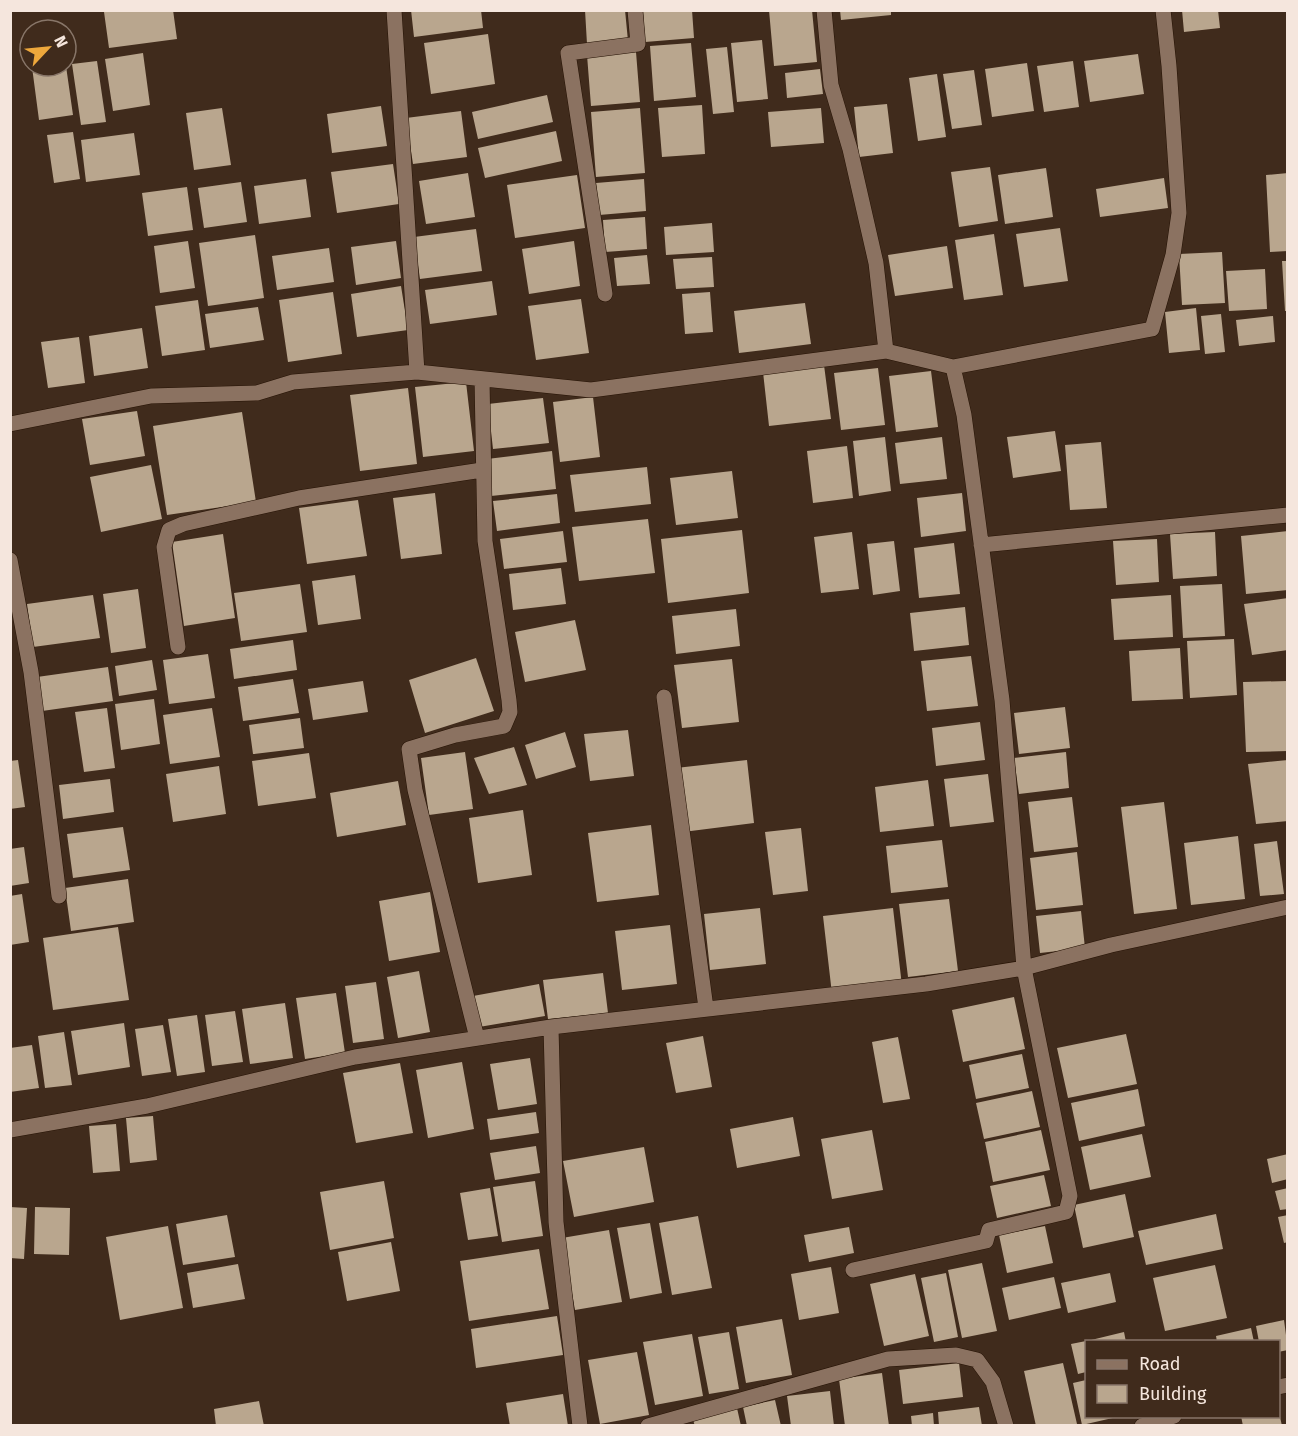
<svg xmlns="http://www.w3.org/2000/svg" width="1298" height="1436" font-family="'Fira Sans',sans-serif">
  <style>
    .building { fill: #b9a68e }
    .lines { fill: none; stroke-linecap: round; stroke-linejoin: round }
    .minor-casing { stroke: #261305; stroke-width: 16 }
    .minor { stroke: #8b7261; stroke-width: 15 }
  </style>
  <rect width="100%" height="100%" fill="#402b1c"/>
  <!-- building -->
  <path class="building" d="M173,10L177,39L109,48L104,12Z
    M411,10H481L483,28L414,37Z
    M585,10H625L628,41L587,44Z
    M643,10H692L694,38L645,42Z
    M769,10H812L817,62L774,66Z
    M840,10H891V15L841,20Z
    M1182,10H1218L1220,28L1184,32Z
    M488,34L495,84L431,94L424,43Z
    M762,40L768,99L737,102L731,43Z
    M691,43L696,97L654,101L650,46Z
    M727,47L734,112L713,114L706,49Z
    M636,52L640,102L591,106L587,55Z
    M143,53L150,105L113,111L105,59Z
    M1138,54L1144,94L1090,102L1084,61Z
    M97,61L106,122L81,125L72,64Z
    M1073,61L1079,107L1044,112L1037,66Z
    M1027,63L1034,111L992,117L985,69Z
    M66,66L73,115L39,120L32,67Z
    M820,69L823,94L787,98L785,73Z
    M974,70L982,125L952,129L943,74Z
    M937,74L946,137L918,141L909,78Z
    M547,95L553,122L478,139L472,112Z
    M887,104L893,153L859,157L854,107Z
    M702,105L705,154L662,157L658,108Z
    M381,106L387,146L332,153L327,114Z
    M222,108L231,165L194,170L186,113Z
    M640,108L645,173L596,177L591,112Z
    M821,108L824,143L771,147L768,112Z
    M461,111L467,157L413,164L406,118Z
    M556,131L562,161L485,178L478,148Z
    M73,132L80,179L54,183L47,135Z
    M134,133L140,175L86,182L81,140Z
    M393,164L399,204L337,213L331,172Z
    M990,167L998,221L959,227L951,172Z
    M1046,168L1053,217L1005,224L998,175Z
    M468,173L475,217L426,224L419,181Z
    M1288,173V251L1270,252L1266,175Z
    M577,175L585,228L515,238L507,185Z
    M1164,178L1168,208L1100,217L1096,189Z
    M306,179L311,217L259,224L254,186Z
    M644,179L646,211L599,215L596,183Z
    M241,182L247,222L204,228L198,188Z
    M187,187L193,230L148,236L142,193Z
    M645,217L647,249L605,252L603,220Z
    M712,223L714,252L666,255L664,227Z
    M1060,228L1068,281L1024,287L1016,234Z
    M476,229L482,271L420,279L414,237Z
    M994,234L1003,295L964,300L955,240Z
    M255,235L264,298L208,306L199,243Z
    M188,241L195,288L160,293L154,246Z
    M396,241L401,278L356,285L351,247Z
    M574,241L580,286L529,294L522,249Z
    M947,246L953,288L895,296L888,255Z
    M329,248L334,282L277,290L272,256Z
    M1222,252L1225,303L1182,305L1179,254Z
    M647,255L650,284L617,286L614,258Z
    M712,257L714,287L676,289L673,259Z
    M1282,261H1288V311H1285Z
    M1265,269L1267,309L1229,311L1226,271Z
    M492,281L497,315L430,324L425,290Z
    M401,286L408,330L357,337L351,294Z
    M333,292L342,354L288,362L279,300Z
    M710,292L713,332L685,334L682,294Z
    M581,299L589,353L536,360L528,306Z
    M198,300L205,350L162,356L155,306Z
    M805,303L811,344L739,353L734,311Z
    M258,307L264,340L210,348L205,314Z
    M1196,308L1200,350L1169,353L1165,312Z
    M1221,314L1225,352L1205,354L1201,316Z
    M1273,316L1275,342L1239,346L1236,320Z
    M142,328L148,368L94,376L89,336Z
    M79,337L85,383L48,388L41,342Z
    M824,365L831,419L769,426L763,372Z
    M878,368L885,425L841,430L834,373Z
    M931,371L938,427L896,432L889,376Z
    M466,382L474,451L423,457L415,387Z
    M408,388L417,464L360,471L350,395Z
    M593,397L600,457L560,462L553,402Z
    M543,398L549,443L493,449L488,404Z
    M137,411L145,456L90,465L82,419Z
    M242,412L256,502L167,515L153,426Z
    M1055,431L1061,471L1013,478L1007,437Z
    M885,437L891,491L859,496L853,441Z
    M942,437L947,479L900,484L895,443Z
    M1101,442L1107,508L1070,510L1065,445Z
    M847,446L853,498L813,503L807,451Z
    M552,451L556,489L491,496L487,459Z
    M151,465L162,519L101,532L90,477Z
    M647,467L651,504L575,512L570,475Z
    M732,471L738,518L676,525L670,478Z
    M435,493L442,554L401,559L393,498Z
    M962,493L966,531L921,537L917,498Z
    M557,494L560,523L497,531L493,501Z
    M358,500L367,556L307,564L299,508Z
    M648,519L655,573L579,581L572,527Z
    M742,530L749,593L668,603L661,539Z
    M563,531L567,562L504,569L500,539Z
    M1288,531V590L1246,594L1241,536Z
    M852,532L859,589L821,593L814,537Z
    M1215,532L1217,576L1173,579L1170,534Z
    M223,534L235,618L184,626L172,542Z
    M1157,539L1159,582L1116,585L1113,541Z
    M894,541L900,591L873,595L867,544Z
    M954,543L960,594L919,598L914,548Z
    M561,568L566,604L513,610L509,574Z
    M355,575L361,619L318,625L312,581Z
    M300,584L307,632L241,641L234,593Z
    M1222,584L1225,636L1183,638L1180,586Z
    M138,589L146,648L111,653L103,594Z
    M93,595L100,638L33,647L27,604Z
    M1171,595L1173,637L1114,640L1111,599Z
    M1288,598V650L1252,655L1244,604Z
    M965,607L969,645L914,651L910,613Z
    M736,609L740,646L676,654L672,616Z
    M575,620L586,670L525,682L515,632Z
    M1234,639L1237,695L1190,698L1187,641Z
    M293,640L297,670L234,679L230,649Z
    M1180,648L1183,699L1132,701L1129,651Z
    M208,654L215,698L169,704L163,660Z
    M971,656L978,706L927,711L921,661Z
    M476,658L494,711L425,733L409,680Z
    M732,659L739,722L682,728L674,665Z
    M152,660L157,690L119,696L115,666Z
    M108,667L113,701L42,711L37,677Z
    M293,679L299,713L243,721L238,687Z
    M363,681L368,712L313,720L308,689Z
    M1288,681V751L1246,752L1243,682Z
    M154,699L160,744L121,750L115,704Z
    M1065,707L1070,748L1019,754L1014,713Z
    M107,708L115,768L84,772L75,712Z
    M212,708L220,757L170,764L163,715Z
    M300,718L304,748L253,754L249,725Z
    M980,722L985,760L936,766L932,728Z
    M628,730L634,776L590,781L584,734Z
    M565,732L576,767L536,779L525,745Z
    M514,747L527,785L489,794L474,758Z
    M465,752L473,809L429,815L421,758Z
    M1066,752L1069,788L1019,794L1014,758Z
    M309,753L316,798L258,806L252,761Z
    M18,760L25,807L10,809V761Z
    M747,760L754,823L683,832L676,768Z
    M1288,760V821L1256,824L1248,764Z
    M219,766L226,814L173,822L166,774Z
    M988,774L994,822L950,827L944,779Z
    M110,779L114,812L63,819L59,785Z
    M928,780L934,826L880,832L875,787Z
    M398,781L406,825L337,837L330,793Z
    M1072,797L1078,847L1034,852L1028,802Z
    M1164,802L1177,909L1134,914L1121,807Z
    M523,810L532,875L478,883L469,818Z
    M651,825L659,895L597,902L588,833Z
    M123,827L130,870L73,878L67,834Z
    M801,828L808,891L773,895L765,832Z
    M1238,836L1245,899L1191,905L1184,843Z
    M942,840L948,887L891,893L886,846Z
    M1277,841L1284,894L1260,896L1254,844Z
    M24,847L29,883L10,886V849Z
    M1077,852L1083,905L1036,910L1030,858Z
    M128,879L134,922L71,931L65,888Z
    M430,892L440,952L389,961L379,901Z
    M22,894L29,942L10,945V896Z
    M949,899L958,971L908,977L899,904Z
    M760,908L766,964L710,970L704,914Z
    M893,908L902,986L832,994L823,916Z
    M1081,911L1085,948L1040,953L1036,916Z
    M670,925L677,984L622,990L615,931Z
    M118,927L129,1000L53,1010L43,938Z
    M419,971L430,1032L398,1038L387,977Z
    M603,973L608,1013L548,1019L543,980Z
    M376,982L384,1039L353,1043L345,986Z
    M539,984L545,1016L479,1027L473,996Z
    M336,993L345,1053L305,1059L296,998Z
    M1014,997L1025,1049L963,1062L952,1010Z
    M285,1003L293,1058L250,1064L242,1009Z
    M235,1011L243,1062L212,1066L205,1015Z
    M197,1015L205,1072L177,1076L168,1019Z
    M124,1023L130,1067L78,1075L71,1031Z
    M163,1025L171,1072L142,1076L135,1029Z
    M64,1032L72,1085L45,1088L38,1036Z
    M1126,1034L1137,1084L1068,1098L1057,1048Z
    M703,1036L712,1087L676,1093L666,1043Z
    M898,1037L910,1099L883,1103L872,1042Z
    M32,1045L39,1088L10,1092V1048Z
    M1022,1054L1029,1088L976,1099L969,1065Z
    M530,1058L537,1104L498,1110L490,1064Z
    M462,1062L474,1129L428,1138L416,1070Z
    M400,1063L413,1133L356,1143L343,1073Z
    M1138,1089L1145,1126L1079,1141L1071,1103Z
    M1032,1091L1040,1127L984,1139L976,1103Z
    M536,1112L539,1133L490,1140L487,1119Z
    M153,1116L157,1160L130,1163L126,1118Z
    M793,1117L800,1156L737,1168L730,1129Z
    M116,1124L120,1171L93,1173L89,1126Z
    M872,1130L883,1190L832,1199L821,1139Z
    M1041,1130L1050,1170L993,1182L985,1142Z
    M1142,1134L1151,1177L1090,1190L1081,1147Z
    M536,1146L540,1173L495,1180L490,1153Z
    M644,1147L654,1202L574,1217L563,1161Z
    M1288,1154V1179L1272,1183L1267,1159Z
    M1044,1175L1051,1206L997,1218L990,1186Z
    M384,1181L394,1238L330,1250L320,1192Z
    M535,1181L543,1236L502,1242L493,1187Z
    M490,1188L498,1236L468,1240L460,1193Z
    M1288,1188V1209L1280,1210L1275,1191Z
    M1125,1194L1134,1237L1083,1248L1074,1205Z
    M10,1207L27,1208L24,1259L10,1258Z
    M35,1207L70,1208L69,1255L34,1254Z
    M1216,1214L1223,1249L1146,1265L1138,1231Z
    M227,1215L235,1257L183,1265L176,1224Z
    M1288,1215V1242L1284,1243L1278,1217Z
    M698,1216L712,1288L672,1295L659,1223Z
    M650,1223L662,1293L630,1299L617,1228Z
    M168,1226L183,1308L120,1320L106,1237Z
    M1045,1226L1053,1263L1007,1273L999,1235Z
    M849,1227L854,1253L809,1262L804,1235Z
    M609,1230L622,1302L575,1310L562,1238Z
    M391,1242L400,1291L347,1301L338,1252Z
    M539,1249L549,1309L469,1321L460,1261Z
    M982,1263L997,1331L962,1338L948,1270Z
    M238,1264L245,1299L193,1308L187,1273Z
    M1215,1265L1227,1318L1165,1331L1153,1278Z
    M831,1267L839,1313L799,1320L791,1274Z
    M946,1273L958,1337L934,1342L921,1278Z
    M1110,1273L1116,1302L1068,1313L1061,1283Z
    M915,1274L929,1336L884,1346L870,1284Z
    M1054,1277L1061,1308L1009,1320L1002,1288Z
    M557,1316L563,1355L476,1368L471,1329Z
    M782,1319L792,1375L746,1383L736,1327Z
    M1284,1320L1288,1350L1278,1352V1342H1259L1256,1326Z
    M1251,1328L1254,1342H1217L1216,1336Z
    M729,1332L739,1389L709,1394L698,1337Z
    M1124,1332L1126,1342H1087V1341Z
    M692,1334L703,1396L655,1405L643,1342Z
    M1086,1341V1372L1078,1374L1071,1344Z
    M637,1352L649,1415L600,1424L588,1360Z
    M959,1363L963,1397L903,1404L899,1370Z
    M1063,1363L1077,1424L1036,1426L1024,1371Z
    M882,1373L889,1426H845L839,1379Z
    M1086,1380V1416L1117,1417L1082,1425L1073,1383Z
    M830,1391L834,1426H791L787,1396Z
    M563,1394L568,1426H510L506,1403Z
    M775,1400L781,1426H747L743,1407Z
    M259,1401L264,1426H216L214,1409Z
    M979,1407L982,1426H939L938,1412Z
    M737,1408L741,1426H695L693,1420Z
    M1279,1412L1282,1426H1243L1241,1416H1278Z
    M933,1413L934,1426H912L911,1416Z"/>
  <g class="lines">
    <!-- minor casing -->
    <g class="minor-casing">
      <path id="minor" d="M394,10L417,372
        M824,10L831,85L850,149L876,263L886,351L953,367L964,415L1002,700L1024,968L1070,1196L1066,1212L989,1230L986,1241L853,1270
        M605,294L568,53L638,44L635,10
        M953,367L1152,329L1173,255L1179,213L1169,66L1163,10
        M10,424L151,396L257,393L293,382L417,372L591,390L886,351
        M981,545L1288,515
        M10,560L31,672L59,896
        M178,647L164,547L169,530L183,524L299,498L482,470
        M664,697L706,1008
        M551,1027L556,1222L580,1426
        M477,1038L415,790L409,749L455,735L504,726L510,712L509,700L485,541L482,379
        M10,1130L147,1106L355,1057L551,1027L926,984L1024,968L1111,945L1288,907
        M1278,1387L1288,1385
        M648,1426L888,1359L956,1355L977,1360L993,1382L1006,1426
        M1142,1426L1174,1416"/>
    </g>
    <!-- minor -->
    <use href="#minor" class="minor"/>
  </g>
  <!-- border -->
  <rect width="1298" height="1436" fill="none" stroke="#f5e6dd" stroke-width="24"/>
  <!-- legend -->
  <rect x="1085" y="1340" width="195" height="78" fill="#402b1c" stroke="#887669" stroke-width="1.5"/>
  <rect x="1097" y="1360" width="30" height="9" fill="#8b7261" stroke="#887669" stroke-width="1.5"/>
  <text x="1139" y="1370" font-size="18" fill="#f5e6dd">Road</text>
  <rect x="1097" y="1385" width="30" height="18" fill="#b9a68e" stroke="#887669" stroke-width="1.5"/>
  <text x="1139" y="1400" font-size="18" fill="#f5e6dd">Building</text>
  <!-- north arrow -->
  <g transform="translate(48 48) rotate(64)"><circle r="28" fill="#402b1c" stroke="#887669" stroke-width="1.5"/>
  <path d="M0-4.5L10 22L0 15L-10 22Z" fill="#eea83c"/>
  <text y="-9" font-size="16" font-weight="bold" text-anchor="middle" fill="#f5e6dd">N</text>
  </g>
</svg>
